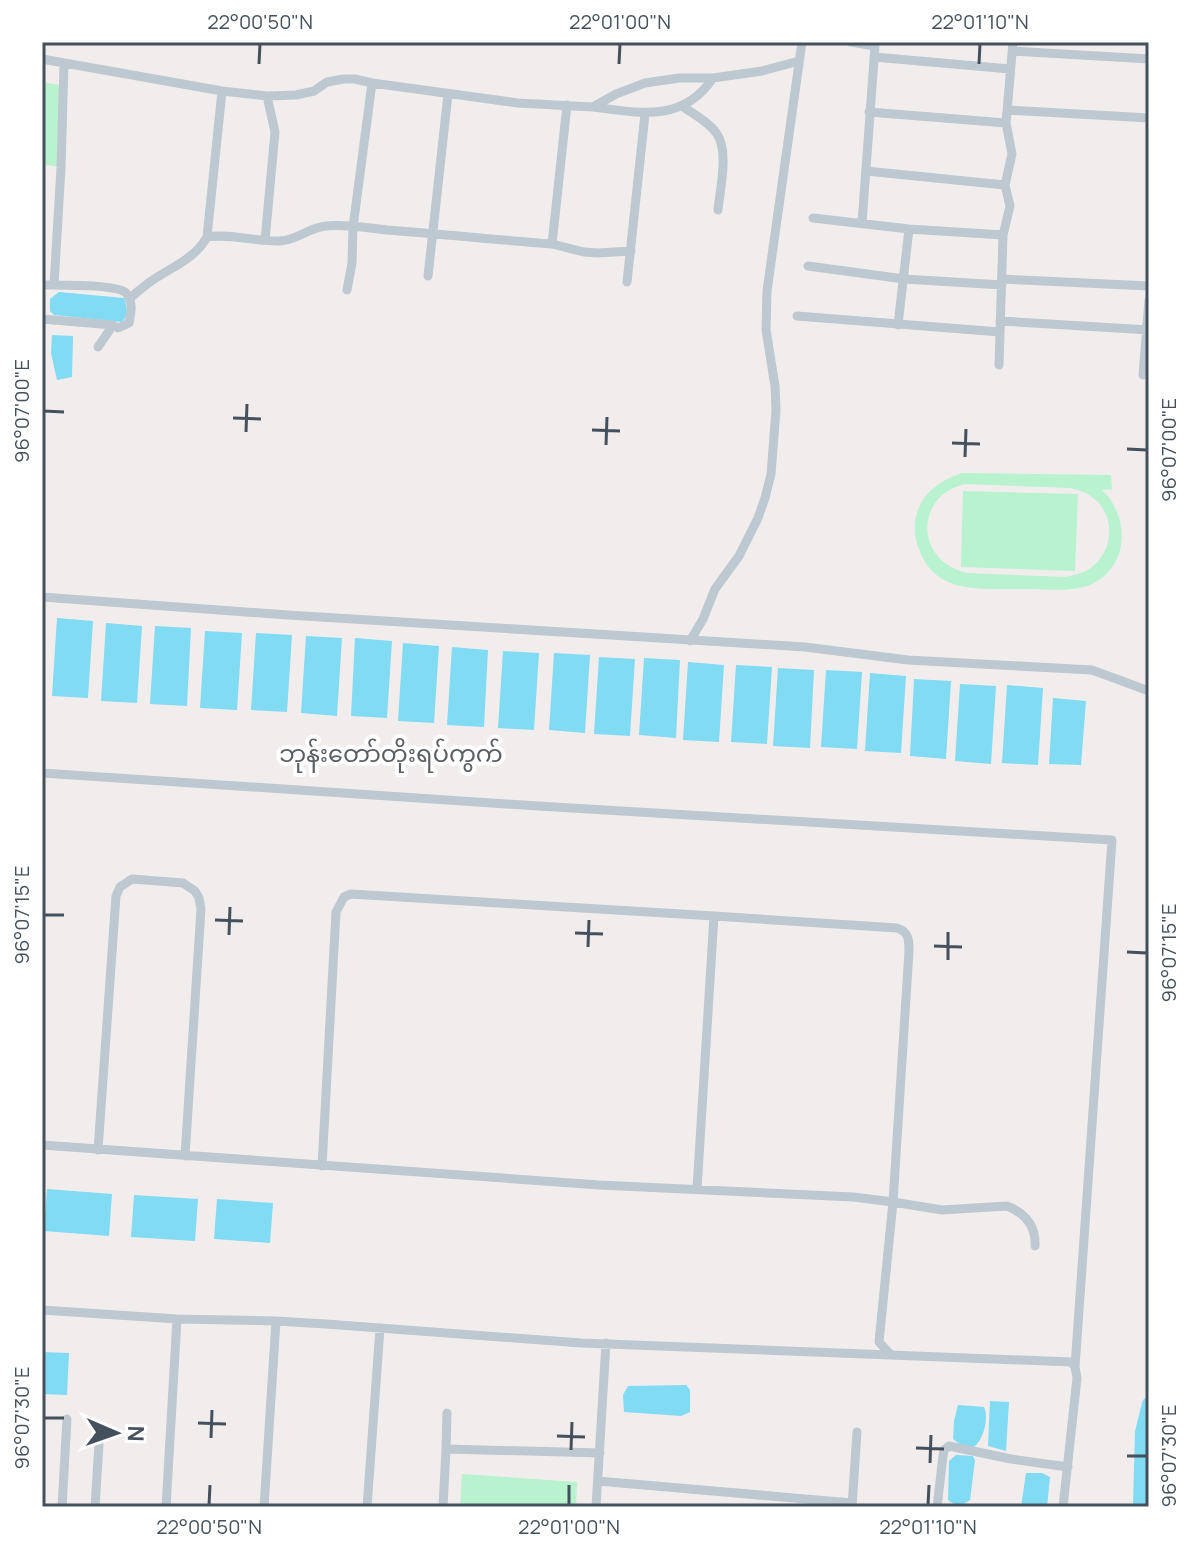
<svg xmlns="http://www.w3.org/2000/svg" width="1191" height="1549" font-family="Manrope,'Noto Sans Myanmar',sans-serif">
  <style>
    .green { fill: #b8f2cf; fill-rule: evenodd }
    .water { fill: #81dbf3 }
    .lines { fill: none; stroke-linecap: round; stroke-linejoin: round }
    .river { stroke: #81dbf3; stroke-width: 14 }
    .minor { stroke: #bdc8d1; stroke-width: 9 }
    .ticks { fill: none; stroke: #44515d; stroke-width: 3 }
    .labels { text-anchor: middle; stroke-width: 8; stroke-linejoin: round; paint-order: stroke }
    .quarter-label { font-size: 24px; fill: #5a5e63; stroke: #fff }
    .neatline { fill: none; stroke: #44515d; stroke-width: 3 }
    .ticks-label { font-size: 20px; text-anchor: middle; fill: #44515d }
  </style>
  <rect width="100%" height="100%" fill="#f1eded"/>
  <!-- green -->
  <path class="green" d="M42,82L60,85L59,167L42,164Z
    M962,473L1111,475L1112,489L1102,490C1129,515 1130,564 1094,583C1074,593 1049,589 1027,589C992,588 941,596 923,558C917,547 914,535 915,523C918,495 939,481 962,473ZM965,484L1070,488C1078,490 1087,492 1093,498C1115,514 1114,548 1094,565C1086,573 1075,575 1065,577L967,573C914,561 915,495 965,484Z
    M963,491L1078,494L1075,571L961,567Z
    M462,1474L577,1482L576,1507H460Z"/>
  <!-- water -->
  <path class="water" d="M59,292L124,298C127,307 129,315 122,322L54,315L50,311V299Z
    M52,335L73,336L72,377L57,380L51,353Z
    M57,618L93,621L88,698L52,696Z
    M106,623L142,626L137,703L101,701Z
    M155,626L191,628L187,706L150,704Z
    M205,631L242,633L237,710L200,708Z
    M256,633L292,635L287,712L251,710Z
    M306,636L342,638L337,716L301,713Z
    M355,638L392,641L387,718L351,716Z
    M403,643L439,646L434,723L398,721Z
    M452,647L488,650L484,727L447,725Z
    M503,651L539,653L534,730L498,728Z
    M554,653L590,655L585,733L549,730Z
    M599,657L635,659L630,736L594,734Z
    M644,658L680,660L676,738L639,735Z
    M688,662L724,665L719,742L683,740Z
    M736,665L772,667L767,744L731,742Z
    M778,668L814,670L810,748L773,746Z
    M826,670L862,672L857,749L821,747Z
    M870,673L906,676L901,753L865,751Z
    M914,679L951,681L946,759L910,756Z
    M960,684L996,686L991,764L955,761Z
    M1007,685L1043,688L1038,765L1002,763Z
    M1053,698L1086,701L1081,765L1049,764Z
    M47,1189L112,1194L109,1236L44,1231Z
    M134,1195L198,1199L195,1241L131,1237Z
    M217,1199L273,1203L270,1243L214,1239Z
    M42,1352L69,1353L67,1395L42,1394Z
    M686,1385L690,1390V1412L681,1416L624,1412L623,1395L628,1386Z
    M990,1401L1009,1402L1006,1451L988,1446Z
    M958,1405L984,1407C989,1418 984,1439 974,1447L961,1445L953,1439L954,1421Z
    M956,1455L973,1456L975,1460L970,1500C962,1506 955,1506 948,1500L949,1461Z
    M1026,1473H1042L1050,1477L1047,1507H1021Z"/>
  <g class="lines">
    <!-- river -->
    <path class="river" d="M1140,1507L1142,1432L1149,1404"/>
    <!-- minor -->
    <path class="minor" d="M851,42L875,46L862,223
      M1012,51L1149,59
      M874,57L1010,69
      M42,59L222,91L267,96L296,95L314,91L327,82L343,79H355L372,83L518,103L593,107L616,94L645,83L679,78H713L762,71L799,61
      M682,106C693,114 709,122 717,134C729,152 720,189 718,210
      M593,107C639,113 683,123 713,78
      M1007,110L1149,118
      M869,112L1006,123
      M866,171L1005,185
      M813,218L909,229L1003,235
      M207,237L222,91
      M265,240L275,132L267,96
      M552,244L584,252L598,253L631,251
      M808,266L904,279L1002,285
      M428,276L448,94
      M1002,279L1149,286
      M627,282L645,114
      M42,285C57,285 114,284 125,292C134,300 131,313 129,323L118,328L113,325L42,319
      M54,285L61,168L64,63
      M347,290L352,263L353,227L372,83
      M129,299C136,293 143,287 150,282C171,267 194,260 207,237C231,233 255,242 280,241C298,240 307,228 326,226C345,224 367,228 387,230C442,234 497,240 552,244L567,105
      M797,316L1000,332
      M1000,321L1149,330
      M898,325L909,229
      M98,347L113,325
      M999,365L1003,235L1010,206L1005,185L1012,154L1006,123L1013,42
      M1143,375L1149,300
      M42,597L288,615L805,647L908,660L1092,670L1149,691
      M690,641L703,619L715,589L739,556L758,518L765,498L771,474L776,410L775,386L766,330L767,291L802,42
      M42,773L538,806L1112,840L1075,1367
      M42,1145L599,1185L853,1197L893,1202L879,1342L891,1355
      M98,1150L116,896L120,887L132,879L183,883L195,891L199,898L201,909L185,1156
      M322,1166L336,912L344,897L351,894L714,916
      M697,1189L714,916L897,928C909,932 909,940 909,951L893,1202
      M893,1205V1202L942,1210L1007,1206C1025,1213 1036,1226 1035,1246
      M42,1310L177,1319L276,1321L326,1324L581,1343L1071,1362L1075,1367L1077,1378L1063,1507
      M447,1413L446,1449L600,1453
      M598,1481L852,1503
      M62,1507L67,1419
      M95,1507L100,1428
      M166,1507L177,1319
      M264,1507L276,1321
      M367,1507L380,1328
      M443,1507L446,1449
      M596,1507L606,1343
      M852,1507L857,1432
      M937,1507L943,1456L944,1450L949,1446L1011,1459L1068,1467"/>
  </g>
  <!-- ticks -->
  <path class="ticks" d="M259,64L260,44M619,64L620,44M979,64L980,44M44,411L64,412M233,418L261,419M592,430L620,431M246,432L247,404M952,443L980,444M606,445L607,417M1127,449L1147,450M965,457L966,429M44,915H64M215,920L243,921M575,933L603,934M229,935L230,907M934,946L962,947M588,947L589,920M1127,952L1147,953M948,960V932M44,1418H64M198,1423L226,1424M557,1436L585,1437M211,1438L212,1410M916,1448L944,1449M571,1450L572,1422M1127,1456H1147M930,1463L931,1435M209,1505L210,1485M569,1505V1485M928,1505L929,1485"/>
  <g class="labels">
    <!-- quarter labels -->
    <g class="quarter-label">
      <text x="391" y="762">ဘုန်းတော်တိုးရပ်ကွက်</text>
    </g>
  </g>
  <!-- border -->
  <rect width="1191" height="1549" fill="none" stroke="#ffffff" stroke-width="88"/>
  <!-- north arrow -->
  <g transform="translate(116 1433) rotate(92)" stroke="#ffffff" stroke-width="6" paint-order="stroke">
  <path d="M0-6L14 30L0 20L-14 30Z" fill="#44515d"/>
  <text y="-12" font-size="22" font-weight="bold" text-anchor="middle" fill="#44515d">N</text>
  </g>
  <rect x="44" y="44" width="1103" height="1461" class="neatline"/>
  <g class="ticks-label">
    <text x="260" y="29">22°00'50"N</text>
    <text x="620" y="29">22°01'00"N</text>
    <text x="980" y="29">22°01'10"N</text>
    <text transform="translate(22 411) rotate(-90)" y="7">96°07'00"E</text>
    <text transform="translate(1169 450) rotate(-90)" y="7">96°07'00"E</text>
    <text transform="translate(22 915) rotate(-90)" y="7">96°07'15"E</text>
    <text transform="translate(1169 953) rotate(-90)" y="7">96°07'15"E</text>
    <text transform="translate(22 1418) rotate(-90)" y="7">96°07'30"E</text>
    <text transform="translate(1169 1456) rotate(-90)" y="7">96°07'30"E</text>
    <text x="209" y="1534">22°00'50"N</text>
    <text x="569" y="1534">22°01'00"N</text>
    <text x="928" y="1534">22°01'10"N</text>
  </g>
</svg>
